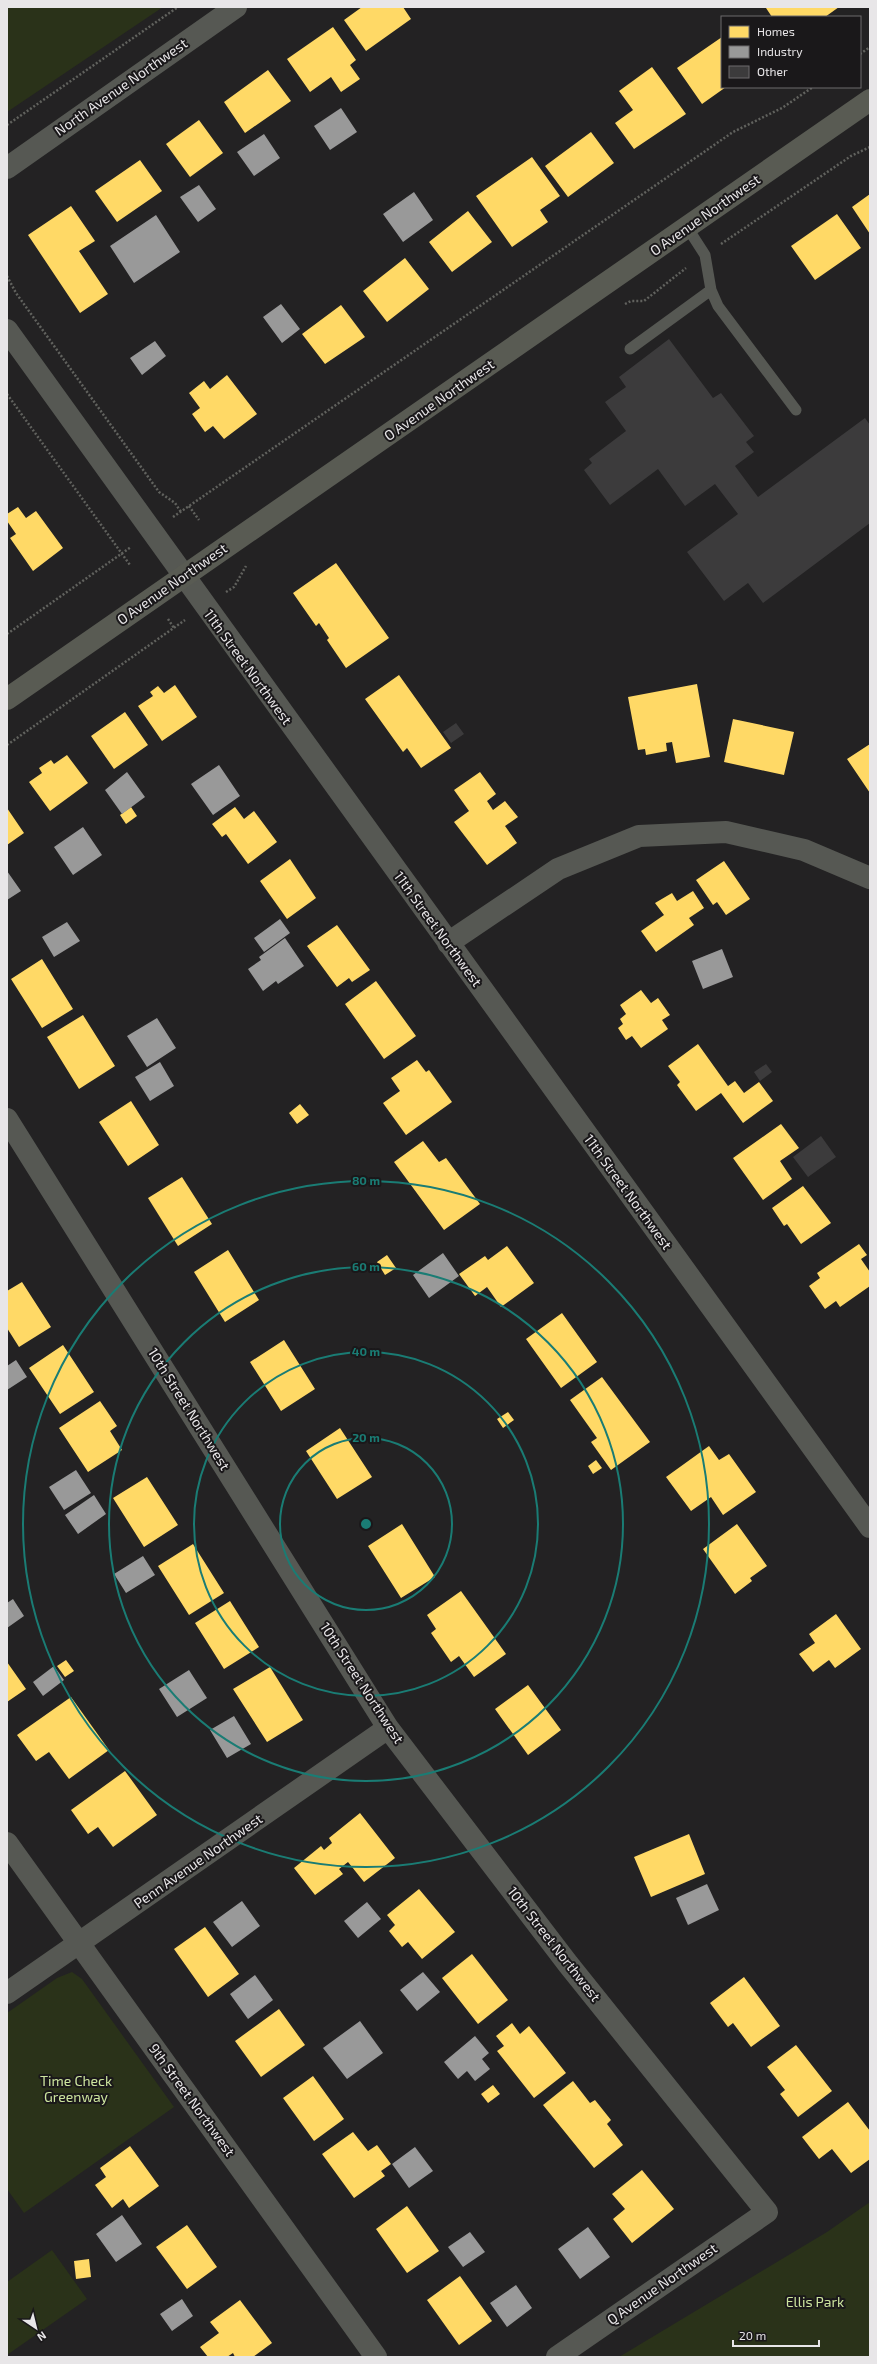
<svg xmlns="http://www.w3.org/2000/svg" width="877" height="2364" font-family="'Exo 2',sans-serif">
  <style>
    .green { fill: #2a3219 }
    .homes { fill: #ffd966 }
    .industry { fill: #999 }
    .building { fill: #3c3b3c }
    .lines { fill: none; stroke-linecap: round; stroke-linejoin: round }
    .path { stroke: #61625e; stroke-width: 2.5; stroke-dasharray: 2 2; stroke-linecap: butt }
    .lane { stroke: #565853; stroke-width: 11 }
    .street { stroke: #565853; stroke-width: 22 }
    .secondary { stroke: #595b53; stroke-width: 22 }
    .ring { fill: none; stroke: #1a7c74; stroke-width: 2 }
    .labels { text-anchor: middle; stroke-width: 4; stroke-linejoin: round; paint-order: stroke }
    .street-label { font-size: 14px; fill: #e8e6e8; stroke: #1a181a }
    .park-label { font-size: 14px; fill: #cde59f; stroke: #1a181a }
    .centre { fill: #1a7c74; stroke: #1a181a; stroke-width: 2 }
    .ring-label { font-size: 12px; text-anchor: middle; font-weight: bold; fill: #1a7c74; stroke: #1a181a; stroke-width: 4; stroke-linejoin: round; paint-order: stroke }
  </style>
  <rect width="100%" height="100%" fill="#232223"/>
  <!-- green -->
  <path class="green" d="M7,7H163L7,112Z
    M72,1972L82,1979L174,2107L24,2213L7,2189V2013L57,1978Z
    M870,2202V2357H619L827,2232Z
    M52,2250L87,2299L7,2355V2282Z"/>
  <!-- homes -->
  <path class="homes" d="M362,7H403L411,19L366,51L344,20Z
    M767,7H839L825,17H772L766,8Z
    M333,27L356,60L350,65L360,79L341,92L331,77L310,92L287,59Z
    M722,37V87H726L702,104L677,68Z
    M652,67L686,114L634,149L615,123L633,110L619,91Z
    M268,70L291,101L245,133L224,102Z
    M199,120L223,153L190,177L166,144Z
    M591,132L614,163L568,197L545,166Z
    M532,157L560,196L540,210L548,222L512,247L476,196Z
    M140,160L162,191L117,222L95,191Z
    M870,194V234L852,207Z
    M71,206L95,241L79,251L108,294L80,313L28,235Z
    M468,211L492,242L452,272L429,242Z
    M837,214L861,248L815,280L791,246Z
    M405,258L429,289L387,322L363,291Z
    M341,305L365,337L325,364L302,334Z
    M227,375L257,414L224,439L213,426L205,432L192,414L200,408L189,393L204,381L210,389Z
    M18,507L26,518L36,511L63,548L33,571L10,538L16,534L7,521V514Z
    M336,563L389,638L346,668L327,640L329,638L319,623L316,626L293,593Z
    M399,675L451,748L421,768L407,748L403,752L365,699Z
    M697,684L710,757L676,763L672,742L666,743L667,751L646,755L645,749L638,750L628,697Z
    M175,685L197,717L162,741L138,706L153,696L150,692L158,686L164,693Z
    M125,712L148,745L114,769L91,736Z
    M733,719L794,732L784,775L724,762Z
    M870,744V793L847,759Z
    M67,755L88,783L50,811L29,782L42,773L39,768L51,760L54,764Z
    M480,772L496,794L487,801L493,810L505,801L518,817L505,826L517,843L487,865L454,822L469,811L454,790Z
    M131,807L137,816L126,824L120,815Z
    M235,807L244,819L254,811L277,842L248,864L226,834L222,837L212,824Z
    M7,808L24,833L7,845Z
    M290,859L316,898L287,919L260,881Z
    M724,861L750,899L726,915L717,902L713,905L696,880Z
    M693,891L704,908L689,918L694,925L656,952L641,931L664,915L655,903L672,893L677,901Z
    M337,925L370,970L352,982L349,978L337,987L307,946Z
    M42,959L73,1009L42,1028L11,979Z
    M376,981L416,1036L384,1059L345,1004Z
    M641,990L651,1003L658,998L670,1015L662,1020L668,1029L641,1048L632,1036L626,1040L618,1028L623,1024L620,1019L626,1014L620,1005Z
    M83,1015L115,1066L79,1089L47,1037Z
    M698,1044L728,1086L735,1081L744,1093L759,1082L773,1101L743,1123L721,1093L696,1111L677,1085L680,1082L668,1066Z
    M417,1060L426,1072L429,1070L452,1102L406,1135L383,1103L400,1091L391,1078Z
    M131,1101L159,1145L128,1166L99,1122Z
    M300,1104L309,1115L297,1124L289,1113Z
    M781,1124L799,1148L780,1161L792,1179L763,1200L733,1158Z
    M423,1141L439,1162L446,1158L480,1204L444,1230L394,1162Z
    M182,1177L212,1224L178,1246L148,1198Z
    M803,1186L831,1223L801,1244L787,1224L784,1226L772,1208Z
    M859,1244L867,1255L861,1259L870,1272V1286L840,1307L836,1301L825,1309L809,1286L820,1278L817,1273Z
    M507,1246L534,1283L501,1307L487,1287L475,1296L459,1274L485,1256L488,1260Z
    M228,1250L259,1300L225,1322L194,1272Z
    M387,1255L396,1268L385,1275L377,1262Z
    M22,1282L51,1327L19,1347L7,1328V1291Z
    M562,1313L597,1362L561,1388L526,1339Z
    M284,1340L315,1389L281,1411L250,1362Z
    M63,1345L94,1392L60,1414L29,1368Z
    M602,1377L650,1442L611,1470L591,1442L597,1438L570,1400Z
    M100,1401L117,1426L110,1431L122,1450L88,1472L59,1428Z
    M508,1412L514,1420L503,1428L497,1419Z
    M340,1428L372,1477L337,1499L306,1451Z
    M709,1446L719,1460L729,1454L756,1492L723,1515L711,1497L691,1511L666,1477Z
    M596,1460L602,1468L593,1474L588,1466Z
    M147,1477L178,1525L144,1547L113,1498Z
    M402,1524L435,1577L401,1598L368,1546Z
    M737,1524L767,1566L750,1578L752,1581L735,1594L703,1549Z
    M193,1544L224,1593L189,1615L158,1566Z
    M461,1591L506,1654L474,1677L459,1656L451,1662L431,1633L436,1629L427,1615Z
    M230,1601L259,1647L224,1669L195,1623Z
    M836,1614L861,1649L835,1668L829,1660L813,1672L799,1654L815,1643L809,1634Z
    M66,1660L74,1671L65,1677L57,1666Z
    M7,1662L26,1689L7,1702Z
    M270,1667L303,1720L267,1742L233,1689Z
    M528,1685L561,1730L528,1755L495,1709Z
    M71,1697L109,1750L69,1779L49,1752L36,1761L17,1735Z
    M125,1771L157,1815L113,1847L98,1827L88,1834L71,1810Z
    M360,1813L395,1858L364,1882L348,1862L339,1869L343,1874L315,1895L294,1868L321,1846L324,1850L332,1843L329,1838Z
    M689,1834L705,1874L651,1897L634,1857Z
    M419,1889L455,1932L422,1959L408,1942L402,1947L389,1931L395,1925L387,1915Z
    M205,1927L239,1974L208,1997L174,1949Z
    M472,1954L508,2000L478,2024L442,1978Z
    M744,1977L780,2026L751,2047L733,2023L728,2027L710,2003Z
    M279,2009L305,2045L261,2077L235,2041Z
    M512,2023L520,2034L529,2026L566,2073L534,2098L497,2051L504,2046L496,2036Z
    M796,2045L832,2091L798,2117L780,2094L785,2090L767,2067Z
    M313,2076L344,2119L314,2141L283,2098Z
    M573,2081L590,2103L595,2100L611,2120L607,2124L623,2145L594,2168L543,2105Z
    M493,2085L500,2094L488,2103L481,2094Z
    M848,2102L870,2131V2159L851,2173L832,2149L819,2159L802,2137Z
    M353,2132L368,2151L377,2145L391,2164L381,2171L385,2176L354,2198L322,2154Z
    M130,2146L159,2186L129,2208L123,2199L112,2208L95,2185L106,2177L100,2168Z
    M642,2170L674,2209L632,2243L613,2219L625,2209L612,2194Z
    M407,2206L439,2251L407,2273L376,2229Z
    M187,2225L217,2267L187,2289L156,2247Z
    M89,2259L91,2277L76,2279L74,2261Z
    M460,2276L492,2321L459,2345L427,2300Z
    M240,2300L272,2343L253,2357H235L233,2353L227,2357H208L200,2347L219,2333L210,2322Z"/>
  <!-- industry -->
  <path class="industry" d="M341,108L357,132L330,150L314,126Z
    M264,134L280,158L254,176L237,152Z
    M199,185L216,209L198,222L180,197Z
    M414,192L433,220L403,242L383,214Z
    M156,215L180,252L134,283L110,246Z
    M281,304L300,329L282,343L263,317Z
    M155,341L166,356L142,375L130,358Z
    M219,765L240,796L213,815L191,784Z
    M127,772L145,797L122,814L105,790Z
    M83,827L102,855L73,875L54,847Z
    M7,871L21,891L7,900Z
    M280,919L290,933L264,952L254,938Z
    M67,922L80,941L54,957L42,937Z
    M285,938L304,966L278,984L276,981L263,991L248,969L261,960L259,957Z
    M722,949L733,977L703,989L692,961Z
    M157,1018L176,1048L147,1067L127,1036Z
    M160,1062L174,1086L150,1101L135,1077Z
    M443,1253L459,1276L429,1298L413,1275Z
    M16,1360L27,1377L7,1390V1366Z
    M76,1470L91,1493L64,1510L49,1487Z
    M94,1495L106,1514L78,1534L65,1515Z
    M143,1556L155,1575L126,1593L114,1574Z
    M13,1599L24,1616L7,1628V1603Z
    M54,1666L64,1680L43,1696L33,1682Z
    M189,1670L207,1698L177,1717L159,1689Z
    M234,1716L251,1744L227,1758L210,1730Z
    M707,1884L719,1910L688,1925L676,1898Z
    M242,1901L260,1926L232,1947L213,1922Z
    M367,1902L381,1919L358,1938L344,1921Z
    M423,1972L440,1992L417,2011L400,1990Z
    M255,1975L273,2000L248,2019L230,1994Z
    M360,2021L383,2053L347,2079L323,2048Z
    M475,2036L489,2053L482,2059L490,2069L475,2081L467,2071L458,2079L444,2062Z
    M415,2147L433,2171L409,2188L392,2164Z
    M122,2215L142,2244L116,2262L96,2234Z
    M588,2227L610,2257L580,2279L558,2249Z
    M470,2232L485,2252L463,2267L448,2247Z
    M516,2285L532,2308L507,2327L490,2303Z
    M182,2299L193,2316L172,2331L160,2314Z"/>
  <!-- building -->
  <path class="building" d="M669,339L713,398L721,393L754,436L746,442L754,452L735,466L758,497L865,418L870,425V523L763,603L748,583L724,601L687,552L738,514L715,484L685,506L658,469L610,505L584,470L592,463L589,459L626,431L605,402L626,387L619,377Z
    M456,723L464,734L451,743L443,732Z
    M766,1064L772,1072L760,1081L754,1072Z
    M821,1136L836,1157L808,1177L793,1157Z"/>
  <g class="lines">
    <!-- path -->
    <path class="path" d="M860,54L870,47
      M7,125L178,7
      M721,244L851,156L870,147
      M7,276L16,293L159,492L175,503L181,512
      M625,304L631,301H644L686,268
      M7,394L130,565
      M189,506L199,520
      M173,517L733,132L782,108L813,87
      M226,592L234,587L246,566
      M168,619L174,628
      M7,634L131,547
      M7,745L185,620"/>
    <!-- lane -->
    <path class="lane" d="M687,227L705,255L711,290L718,306L796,410
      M630,349L711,290"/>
    <!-- street -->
    <path class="street" d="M7,168L236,7
      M7,330L870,1527
      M448,943L558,869L639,836L726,832L804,850L870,878
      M7,1119L388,1728L568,1964L767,2212L557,2357
      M7,1843L376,2357
      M7,1993L388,1728"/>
    <!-- secondary -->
    <path class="secondary" d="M7,699L870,100"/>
  </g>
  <!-- distance rings -->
  <g class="ring">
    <circle cx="366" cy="1524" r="86"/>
    <circle cx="366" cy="1524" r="172"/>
    <circle cx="366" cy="1524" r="257"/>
    <circle cx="366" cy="1524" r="343"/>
  </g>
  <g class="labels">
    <!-- street labels -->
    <g class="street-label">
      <text transform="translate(121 87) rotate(-35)" y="5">North Avenue Northwest</text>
      <text transform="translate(705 215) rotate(-35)" y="5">O Avenue Northwest</text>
      <text transform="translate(439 400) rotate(-35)" y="5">O Avenue Northwest</text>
      <text transform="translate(172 584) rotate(-35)" y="5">O Avenue Northwest</text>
      <text transform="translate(248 667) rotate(54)" y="5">11th Street Northwest</text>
      <text transform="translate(438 929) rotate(54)" y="5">11th Street Northwest</text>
      <text transform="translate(628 1192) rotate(54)" y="5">11th Street Northwest</text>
      <text transform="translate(189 1409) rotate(58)" y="5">10th Street Northwest</text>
      <text transform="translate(362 1683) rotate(57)" y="5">10th Street Northwest</text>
      <text transform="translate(198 1861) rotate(-35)" y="5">Penn Avenue Northwest</text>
      <text transform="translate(554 1944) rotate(52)" y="5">10th Street Northwest</text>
      <text transform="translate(192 2100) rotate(54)" y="5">9th Street Northwest</text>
      <text transform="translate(662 2284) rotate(-35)" y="5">Q Avenue Northwest</text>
    </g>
    <!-- park labels -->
    <g class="park-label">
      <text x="76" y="2086">Time Check<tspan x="76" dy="16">Greenway</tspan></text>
      <text x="815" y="2307">Ellis Park</text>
    </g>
  </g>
  <circle cx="366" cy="1524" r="6" class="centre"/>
  <g class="ring-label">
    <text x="366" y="1185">80 m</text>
    <text x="366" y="1271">60 m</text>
    <text x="366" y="1356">40 m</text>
    <text x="366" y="1442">20 m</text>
  </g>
  <!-- border -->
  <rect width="877" height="2364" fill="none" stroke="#e8e6e8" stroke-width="16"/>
  <!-- legend -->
  <rect x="721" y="16" width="140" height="72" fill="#1a181a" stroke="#6c6a6c"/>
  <rect x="729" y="26" width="20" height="12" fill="#ffd966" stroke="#6c6a6c"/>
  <text x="757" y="36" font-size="12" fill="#e8e6e8">Homes</text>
  <rect x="729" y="46" width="20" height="12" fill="#999999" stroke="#6c6a6c"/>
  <text x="757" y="56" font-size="12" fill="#e8e6e8">Industry</text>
  <rect x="729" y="66" width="20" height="12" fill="#3c3b3c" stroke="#6c6a6c"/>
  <text x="757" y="76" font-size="12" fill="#e8e6e8">Other</text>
  <!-- north arrow -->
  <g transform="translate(36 2328) rotate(145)" stroke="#1a181a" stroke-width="3" paint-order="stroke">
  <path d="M0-3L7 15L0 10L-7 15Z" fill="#e8e6e8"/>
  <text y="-6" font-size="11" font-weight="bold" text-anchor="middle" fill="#e8e6e8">N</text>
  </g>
  <!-- scale -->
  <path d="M733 2340v6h86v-6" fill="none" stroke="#e8e6e8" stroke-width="2"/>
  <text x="739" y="2340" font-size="12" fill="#e8e6e8" stroke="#1a181a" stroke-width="3" paint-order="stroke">20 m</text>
</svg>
